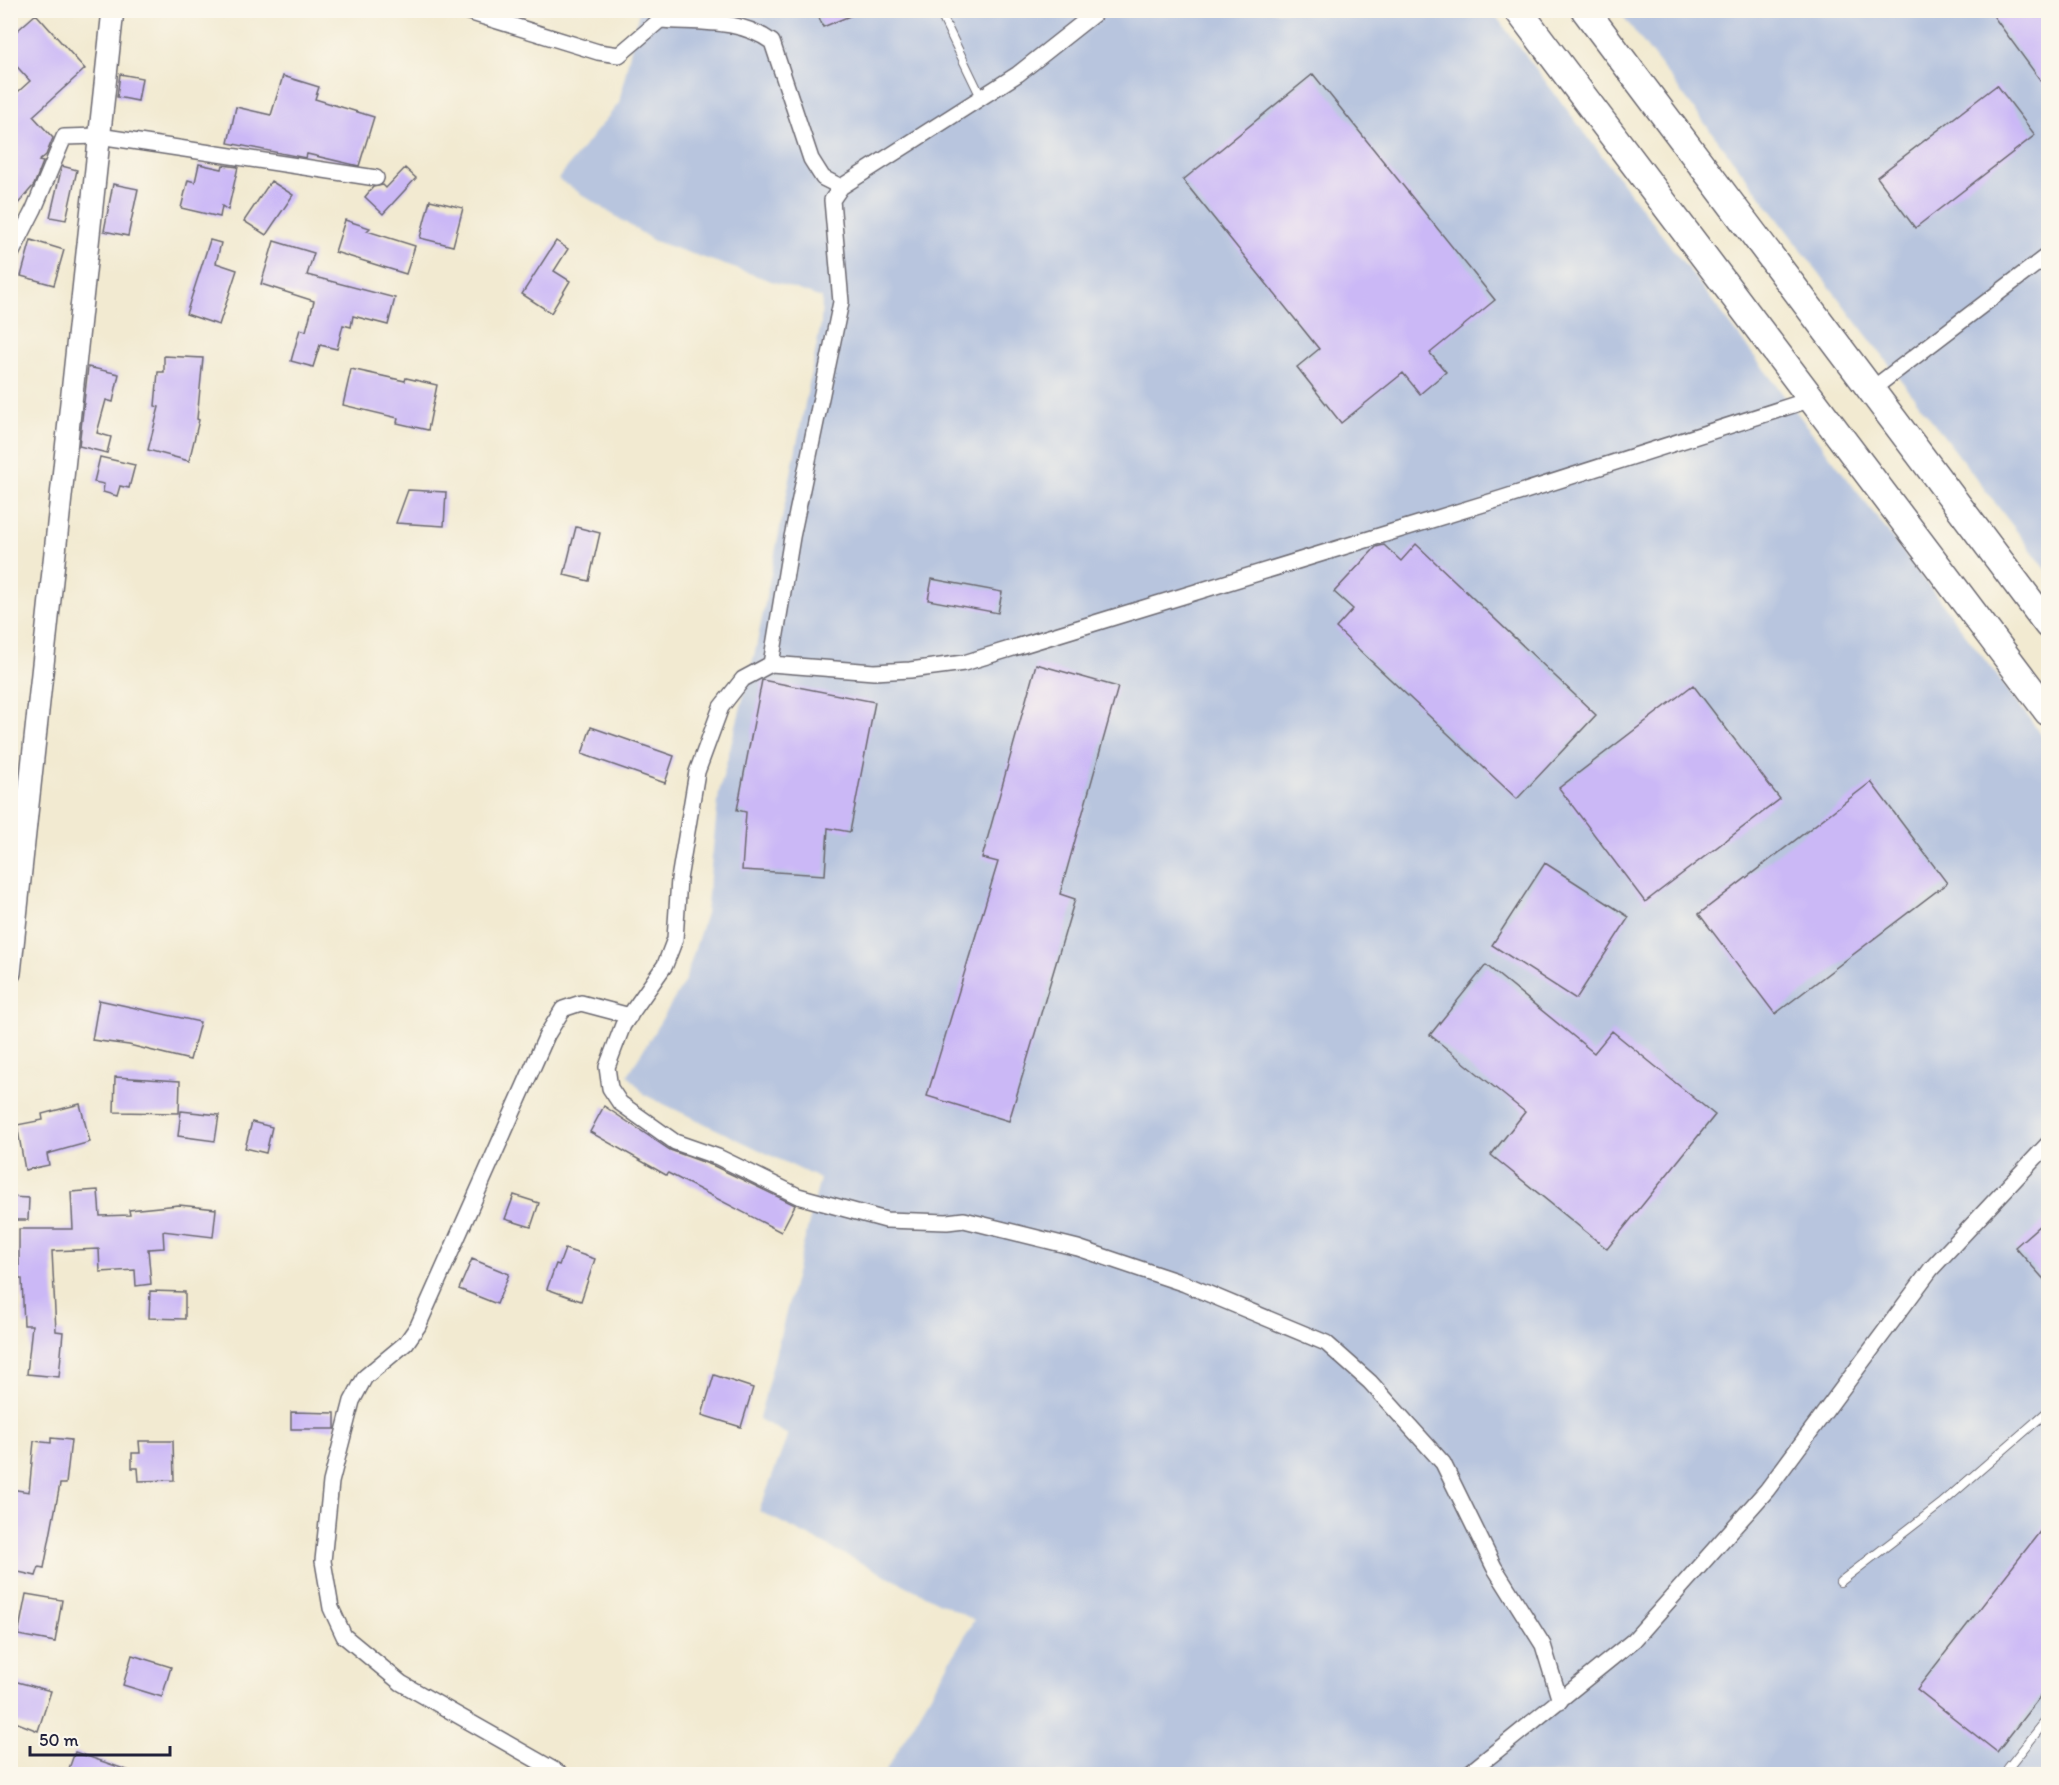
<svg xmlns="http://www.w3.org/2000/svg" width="2059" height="1785" font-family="Itim,sans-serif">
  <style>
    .industrial { fill: #b8c5de }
    .building { fill: #cbb8f6 }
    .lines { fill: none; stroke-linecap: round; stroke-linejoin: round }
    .lane-casing { stroke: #6b6870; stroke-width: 10 }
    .street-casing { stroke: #6b6870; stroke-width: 18 }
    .secondary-casing { stroke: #6b6870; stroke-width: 24 }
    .highway-casing { stroke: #6b6870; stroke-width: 30 }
    .lane { stroke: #fff; stroke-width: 8 }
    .street { stroke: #fff; stroke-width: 15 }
    .secondary { stroke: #fff; stroke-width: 21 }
    .highway { stroke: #fff; stroke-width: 27 }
  </style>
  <rect width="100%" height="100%" fill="#fbf7ec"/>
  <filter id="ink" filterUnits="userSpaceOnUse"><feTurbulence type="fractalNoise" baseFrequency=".0167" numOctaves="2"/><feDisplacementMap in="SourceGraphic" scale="12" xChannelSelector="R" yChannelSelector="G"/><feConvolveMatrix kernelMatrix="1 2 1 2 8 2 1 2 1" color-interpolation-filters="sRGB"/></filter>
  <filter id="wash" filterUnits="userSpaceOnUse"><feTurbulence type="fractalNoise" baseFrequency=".008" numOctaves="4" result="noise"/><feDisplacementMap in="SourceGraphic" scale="24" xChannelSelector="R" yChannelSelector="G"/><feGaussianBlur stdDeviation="1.35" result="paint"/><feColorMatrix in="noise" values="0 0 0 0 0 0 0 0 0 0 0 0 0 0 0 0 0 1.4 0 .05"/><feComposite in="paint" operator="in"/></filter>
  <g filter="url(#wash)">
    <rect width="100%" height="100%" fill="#f2ead1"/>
    <!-- industrial -->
    <path class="industrial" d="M639,11H1492L2048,743V1774H884L974,1620L759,1511L788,1435L759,1419L820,1179L645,1095L628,1075L685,981L706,913L719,792L756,648L821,324L822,298L654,241L558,179L619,103Z
      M1619,11H2048V572L1871,341Z"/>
    <g id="blocks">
      <!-- building -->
      <path class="building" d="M816,10H862V11L823,27Z
        M2003,10H2049V92L1994,17Z
        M36,14L85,69L33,116L53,138L46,155L39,161L43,162L34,185L10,213V99L30,81L10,59V37Z
        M120,74L142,78L138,101L117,97Z
        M1313,74L1495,300L1430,353L1446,372L1420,394L1403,373L1341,423L1297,367L1319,349L1183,180Z
        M283,76L319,87L315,99L374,117L359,166L307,154L306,158L228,143L236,107L271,115Z
        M1997,85L2035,135L1915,228L1877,177Z
        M199,164L222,169L223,165L238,167L228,210L222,206L220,217L181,208L188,180L195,182Z
        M62,166L77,170L66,220L50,217Z
        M405,168L416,178L383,214L365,197L373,187L383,185L386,188Z
        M271,181L293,195L266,235L244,221Z
        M113,184L138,189L128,236L104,231Z
        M430,200L463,208L453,246L420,238Z
        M345,220L370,228L367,231L415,246L406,274L335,252Z
        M31,240L64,250L54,285L21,276Z
        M210,240L221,243L216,263L237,270L219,325L186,314Z
        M274,241L314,253L307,275L395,298L388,325L353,316L351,327L343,325L337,349L320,345L313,367L291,361L300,329L306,331L314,301L261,284Z
        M556,241L568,249L554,271L570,281L551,313L522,294Z
        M164,356L203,358L197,419L199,420L189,461L148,450L159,407L155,406L158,372H164Z
        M88,367L119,374L113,402L106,400L97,433L111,437L107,453L79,446Z
        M351,369L405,381L406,378L437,385L428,430L397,423L398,418L343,405Z
        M100,457L135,465L129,488L120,486L117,496L103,492L104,484L94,482Z
        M408,490L446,492L444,526L396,523Z
        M576,527L600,533L589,581L564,575Z
        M1416,544L1596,715L1517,799L1336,628L1353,609L1334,592L1376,547L1384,545L1401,561Z
        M932,579L1002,592L998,613L928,600Z
        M1036,664L1118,687L1060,894L1075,899L1009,1121L927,1096L998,862L982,858Z
        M762,680L875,702L850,832L828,828L825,875L742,870L746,812L737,810Z
        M1693,685L1780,799L1645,902L1559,788Z
        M591,727L674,756L665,783L582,754Z
        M1871,782L1947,883L1775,1014L1699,914Z
        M1545,863L1629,917L1576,999L1492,945Z
        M1486,965L1594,1053L1612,1031L1715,1115L1607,1249L1491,1155L1525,1112L1430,1035Z
        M99,1000L200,1022L190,1060L129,1045L92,1040Z
        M115,1077L180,1081L179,1113L114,1112Z
        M80,1104L90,1142L47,1154L49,1165L25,1170L17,1125L43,1120L42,1114Z
        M604,1106L670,1150L714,1166L795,1205L781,1232L668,1173L666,1175L590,1132Z
        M181,1111L219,1115L215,1141L178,1136Z
        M252,1122L272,1127L266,1153L245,1148Z
        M98,1190L100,1216L130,1215L129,1210L179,1205L216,1209L213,1237L163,1231L164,1248L148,1249L151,1284L136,1286L135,1270L100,1272L99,1249L52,1251L56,1331L63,1332L59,1377L27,1374L32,1325H24L22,1279H19V1229H73L71,1192Z
        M514,1195L539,1203L531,1227L505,1219Z
        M10,1197L29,1198L28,1220H10Z
        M2049,1217V1285L2015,1247Z
        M565,1249L595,1259L581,1301L547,1289L556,1264L559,1265Z
        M472,1259L509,1274L497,1304L459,1289Z
        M150,1291L185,1292V1319L149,1318Z
        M714,1375L753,1388L741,1427L702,1415Z
        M291,1412L335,1413V1429H291Z
        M51,1438L71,1440L66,1484H60L44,1568L39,1567L36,1576L10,1570V1489L29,1492L34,1441L51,1443Z
        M139,1441H173L174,1480L139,1481L138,1468H132V1453H140Z
        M2049,1520V1685L1997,1752L1917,1689Z
        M26,1594L62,1600L55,1642L18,1635Z
        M132,1655L171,1667L162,1697L123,1685Z
        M10,1680L51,1691L38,1731L10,1720Z
        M75,1752L133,1772V1774H67Z"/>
    </g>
  </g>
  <g filter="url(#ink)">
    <use href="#blocks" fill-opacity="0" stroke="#6b6870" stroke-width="1.5"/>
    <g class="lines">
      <!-- lane casing -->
      <g class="lane-casing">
        <path id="lane" d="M939,10L981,97
          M1840,1582L1941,1504L2048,1411
          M2008,1768L2048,1718"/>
      </g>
      <!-- street casing -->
      <g class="street-casing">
        <path id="street" d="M462,10L598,52L619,55L660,20C699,23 739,18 772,42L811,159L823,178L841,187
          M10,256L34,209L64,137L99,136L376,178
          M1871,390L2048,255
          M771,664L792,537L841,302L832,200L841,187L1018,74L1099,10
          M1560,1701L1543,1645L1494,1567L1443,1463L1370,1382L1326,1343L1185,1284L1078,1248L964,1220L947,1222L886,1220L798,1196L718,1157L675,1142L620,1103L610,1088L607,1067L623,1025L665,965L675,939L679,879L697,772L721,707L743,679L771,664L874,672L910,670L964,663L1503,498L1812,399
          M561,1774L401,1683L344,1636L331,1608L323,1561L331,1482L352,1401L365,1377L406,1343L418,1326L547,1035L563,1009L581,1003L630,1016
          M1468,1774L1634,1640L1767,1490L1931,1269L2048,1144"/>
      </g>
      <!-- secondary casing -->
      <g class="secondary-casing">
        <path id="secondary" d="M10,973L113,10"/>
      </g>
      <!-- highway casing -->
      <g class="highway-casing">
        <path id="highway" d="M1518,10L2048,712
          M1585,10L2048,625"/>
      </g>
      <!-- lane -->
      <use href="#lane" class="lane"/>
      <!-- street -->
      <use href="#street" class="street"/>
      <!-- secondary -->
      <use href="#secondary" class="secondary"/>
      <!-- highway -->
      <use href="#highway" class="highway"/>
    </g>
  </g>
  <!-- margin -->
  <rect width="2059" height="1785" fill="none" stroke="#fbf7ec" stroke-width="36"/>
  <!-- scale -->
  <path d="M30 1746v9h140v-9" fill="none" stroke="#22223b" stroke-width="3"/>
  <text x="39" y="1746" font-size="18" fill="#22223b" stroke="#fbf7ec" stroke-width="4.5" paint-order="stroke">50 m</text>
</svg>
